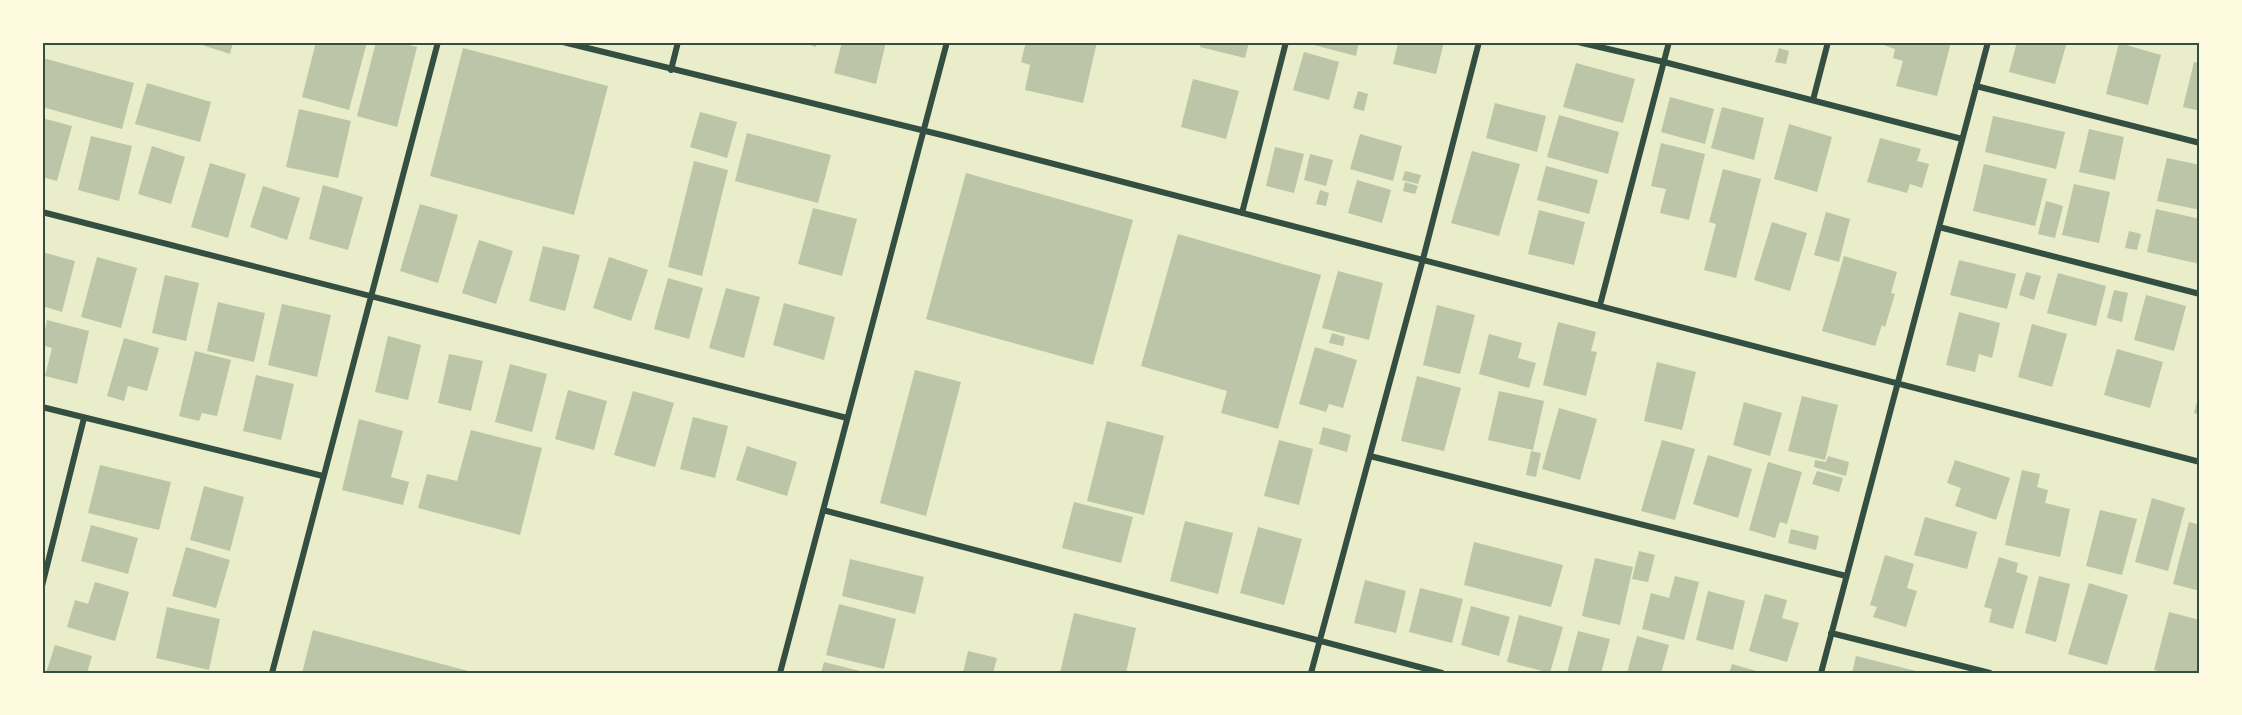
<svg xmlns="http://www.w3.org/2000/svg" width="2242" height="715" font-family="'Public Sans',sans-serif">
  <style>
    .building { fill: #bcc5a7 }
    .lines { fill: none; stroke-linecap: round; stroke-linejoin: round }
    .minor { stroke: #344e41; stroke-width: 6 }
    .neatline { fill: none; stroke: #344e41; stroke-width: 2 }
  </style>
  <rect width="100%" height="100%" fill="#e9edc9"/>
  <!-- building -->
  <path class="building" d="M193,42H233L230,54Z
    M316,42H367L349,110L302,97Z
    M376,42H398L417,47L397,127L357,116Z
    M801,42H817L816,47Z
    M842,42H886L876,84L834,73Z
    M1026,42H1097L1083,103L1025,90L1030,65L1021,62Z
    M1201,42H1249L1245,58L1200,47Z
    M1311,42H1359L1356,56L1310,44Z
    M1409,42H1444L1436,74L1393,64L1398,43L1409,45Z
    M1881,42H1951L1937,96L1896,86L1903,61L1893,58L1895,49L1881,44Z
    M2017,42H2067L2055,84L2009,72Z
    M2119,43L2161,55L2148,105L2106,94Z
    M463,48L608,86L574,215L430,176Z
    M1779,48L1789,51L1786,64L1775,62Z
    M1304,52L1339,62L1329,100L1293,90Z
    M43,58L134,83L122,129L42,107Z
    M2194,62L2200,63V111L2183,107Z
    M1576,63L1635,79L1623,123L1563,107Z
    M1193,79L1239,91L1226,139L1181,127Z
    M147,83L211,102L200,142L135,124Z
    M1358,91L1368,94L1364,111L1353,108Z
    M1670,97L1714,109L1705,144L1661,132Z
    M1495,103L1546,116L1537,152L1486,138Z
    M1722,107L1764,118L1754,160L1711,148Z
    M299,109L351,121L338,178L286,167Z
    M700,112L737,122L727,158L690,147Z
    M1559,115L1619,132L1608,174L1547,157Z
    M1993,116L2065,132L2056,169L1985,152Z
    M42,118L72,126L57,181L42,177Z
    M1789,124L1832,137L1817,192L1774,179Z
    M2089,129L2124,137L2115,180L2079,172Z
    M747,133L831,155L818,203L735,181Z
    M1360,134L1402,146L1393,181L1350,169Z
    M91,136L132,146L119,201L78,190Z
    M1880,138L1921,149L1917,161L1929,164L1922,188L1910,184L1907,193L1867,182Z
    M1661,143L1705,154L1689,220L1660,213L1666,189L1651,186Z
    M152,146L185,157L171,204L138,194Z
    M1275,147L1304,154L1294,193L1266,186Z
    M1472,151L1520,164L1499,236L1451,223Z
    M1310,154L1333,160L1326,186L1304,180Z
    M2167,158L2200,165V210L2157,201Z
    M694,161L728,170L702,276L668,267Z
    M210,163L246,174L228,238L191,227Z
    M1984,164L2047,179L2035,226L1973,211Z
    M1546,166L1598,180L1589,214L1537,200Z
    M1723,169L1761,179L1736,278L1704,270L1716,224L1709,222Z
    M1405,171L1421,175L1418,184L1402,180Z
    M966,173L1133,220L1093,365L926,319Z
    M1357,180L1391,190L1382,223L1348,213Z
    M1405,182L1418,186L1415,194L1403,191Z
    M2074,184L2110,192L2099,243L2062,235Z
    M323,185L363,197L348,250L309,239Z
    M263,186L300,198L287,240L250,227Z
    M1320,190L1329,193L1326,206L1316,204Z
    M2046,201L2063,206L2055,238L2038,234Z
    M420,204L458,215L438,283L400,271Z
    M813,208L857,219L842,276L798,264Z
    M2156,209L2200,219V264L2147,252Z
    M1539,210L1585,222L1574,265L1528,254Z
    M1826,212L1850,219L1839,262L1814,255Z
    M1772,222L1807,233L1790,291L1754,280Z
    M2129,231L2141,234L2137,250L2125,248Z
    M1178,234L1321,275L1278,429L1221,413L1227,391L1141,366Z
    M479,240L513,251L496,304L462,293Z
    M543,246L580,255L565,311L529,301Z
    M42,252L75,261L62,312L42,306Z
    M1844,256L1897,272L1891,293L1895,294L1885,327L1882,325L1875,346L1822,331Z
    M97,257L137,268L121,328L81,317Z
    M609,257L648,270L631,321L593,308Z
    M1959,260L2016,274L2007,309L1950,295Z
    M1338,271L1383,283L1369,340L1322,328Z
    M2026,272L2041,276L2034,300L2019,295Z
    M2058,273L2106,286L2096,326L2047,313Z
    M165,275L199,283L186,341L152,333Z
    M668,278L703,288L689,339L654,329Z
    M726,288L760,297L744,358L709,348Z
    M2114,290L2128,293L2122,322L2107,318Z
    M2146,295L2186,306L2174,351L2134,340Z
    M218,302L265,313L254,362L207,351Z
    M784,303L835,317L824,360L773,345Z
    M282,304L331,315L317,377L268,365Z
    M1437,305L1475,315L1460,374L1423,365Z
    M1959,312L2000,323L1992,358L1979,354L1975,372L1946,365Z
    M47,320L89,331L77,384L45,376L52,348L42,345Z
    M1558,322L1596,332L1591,351L1597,352L1586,396L1543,385Z
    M2032,324L2067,334L2052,387L2018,377Z
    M1332,333L1345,337L1343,346L1329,343Z
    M1489,334L1522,343L1518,358L1536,363L1529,388L1479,374Z
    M388,336L421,345L408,400L375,392Z
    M124,338L159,348L147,391L128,386L124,401L107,396Z
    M1315,347L1357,360L1343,408L1329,404L1326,412L1299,404Z
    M2117,349L2163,362L2150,408L2104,395Z
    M195,351L231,360L217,416L202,413L199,421L179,416Z
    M449,354L483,361L471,411L438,403Z
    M1657,362L1696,372L1682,430L1644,421Z
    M510,364L547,374L532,432L495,422Z
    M915,370L961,382L926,516L880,503Z
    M256,375L294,384L281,440L243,431Z
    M1417,376L1461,388L1444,451L1401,441Z
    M568,390L607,401L594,450L555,439Z
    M633,391L674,403L655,467L614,455Z
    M1499,391L1544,401L1533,450L1488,440Z
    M2199,394H2200V415L2194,413Z
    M1802,396L1838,405L1825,460L1788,451Z
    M1744,402L1782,413L1770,456L1733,445Z
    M1559,408L1597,419L1580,480L1542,469Z
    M693,417L728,426L715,478L680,469Z
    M359,419L403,431L391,477L409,482L403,505L342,490Z
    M1107,421L1164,436L1144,515L1087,501Z
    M1323,427L1351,435L1347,452L1319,444Z
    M471,430L542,448L520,535L418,508L427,474L457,481Z
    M1279,440L1313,449L1299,505L1264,496Z
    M1662,440L1695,449L1675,520L1641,511Z
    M747,446L797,462L787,496L736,480Z
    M1531,451L1541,453L1536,477L1526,475Z
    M1708,455L1752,469L1738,518L1693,504Z
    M1828,456L1849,462L1846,476L1814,467L1815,460L1826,462Z
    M1955,460L2010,478L1996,520L1955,506L1961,488L1947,483Z
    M1768,462L1802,472L1787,524L1780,522L1775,538L1749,530Z
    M100,465L171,482L159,530L88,513Z
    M2022,470L2040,474L2037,487L2048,490L2045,503L2070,509L2060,557L2005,545Z
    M1817,471L1843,478L1839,492L1812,484Z
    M204,486L244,497L230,551L190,540Z
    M2152,498L2185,508L2168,571L2135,562Z
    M1074,502L1133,517L1121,563L1062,548Z
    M2100,510L2137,519L2122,575L2086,566Z
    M1925,517L1977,532L1967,569L1914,555Z
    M1185,521L1233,533L1218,594L1170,581Z
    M2189,522L2200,525V591L2173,584Z
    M91,525L138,538L128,574L81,561Z
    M1258,527L1302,539L1284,605L1240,593Z
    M1791,529L1819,536L1816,550L1788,543Z
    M1474,542L1563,565L1551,607L1464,585Z
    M186,547L230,560L216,608L172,596Z
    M1639,551L1655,555L1648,582L1632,579Z
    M1885,555L1914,564L1907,588L1917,591L1906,627L1873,617L1877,607L1870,605Z
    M1999,557L2018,563L2016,572L2028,576L2013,629L1989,622L1992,609L1984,607Z
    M1595,558L1633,567L1620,625L1582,616Z
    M850,559L924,577L915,614L842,596Z
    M1675,576L1699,582L1684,640L1642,629L1651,593L1669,598Z
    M2039,576L2070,584L2056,642L2025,633Z
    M1365,580L1406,591L1396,633L1354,623Z
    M95,582L129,592L115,641L67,627L75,600L88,604Z
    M2089,583L2128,595L2107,665L2068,654Z
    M1420,588L1463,599L1452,643L1409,632Z
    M1708,591L1745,601L1733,650L1696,640Z
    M1765,594L1787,600L1782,618L1799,623L1787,662L1749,651Z
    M839,604L896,619L884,669L826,655Z
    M1471,606L1510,617L1499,656L1461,645Z
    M167,607L220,619L209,670L156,658Z
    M2169,612L2200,620V660L2197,673H2165L2154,670Z
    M1074,613L1136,628L1126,673H1060Z
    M1519,615L1563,627L1550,673L1507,662Z
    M313,630L472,672V673H302Z
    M1578,631L1610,639L1601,673H1567Z
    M1637,636L1669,645L1661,673H1627Z
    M55,645L92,656L87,673H46Z
    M968,651L997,658L993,673H963Z
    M1856,656L1920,672V673H1852Z
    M824,662L864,672V673H821Z
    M1732,664L1760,672V673H1729Z"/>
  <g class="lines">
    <!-- minor -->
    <path class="minor" d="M563,42L950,137L2200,462
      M1578,42L1664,62L1962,139
      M671,70L678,42
      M1976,86L2200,143
      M1813,100L1828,42
      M42,212L847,418
      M1242,213L1286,42
      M1939,227L2200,294
      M1600,305L1669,42
      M42,407L323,476
      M1370,456L1846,576
      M823,510L1442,673
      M42,586L84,418
      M1831,633L1990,673
      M272,673L438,42
      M780,673L947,42
      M1311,673L1423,259L1479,42
      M1821,673L1988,42"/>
  </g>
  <!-- border -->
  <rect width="2242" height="715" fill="none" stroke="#fefae0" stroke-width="87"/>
  <rect x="44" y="44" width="2154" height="628" class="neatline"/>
</svg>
